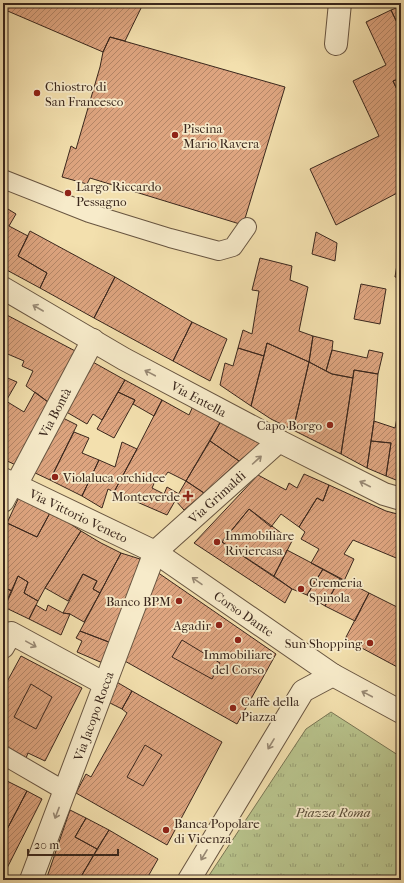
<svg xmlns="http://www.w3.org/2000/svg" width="404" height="883" font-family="'IM FELL French Canon',serif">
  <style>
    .park { fill: url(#park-tufts); stroke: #797554 }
    .building { fill: url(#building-hatch); stroke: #3a271d }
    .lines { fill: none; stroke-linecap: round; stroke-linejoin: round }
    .service-casing { stroke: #685541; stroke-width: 20 }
    .pedestrian-casing { stroke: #685541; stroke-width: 24 }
    .minor-casing { stroke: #685541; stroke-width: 24 }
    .tertiary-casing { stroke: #685541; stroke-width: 24 }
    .service { stroke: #f7ebca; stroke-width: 18 }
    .pedestrian { stroke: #f7ebca; stroke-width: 22 }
    .minor { stroke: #f7ebca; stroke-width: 22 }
    .tertiary { stroke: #f7ebca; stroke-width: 22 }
    .oneway { stroke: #988974 }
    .poi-dot { fill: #8f2418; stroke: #f7ebca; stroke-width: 1.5 }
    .labels { text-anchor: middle; stroke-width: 3.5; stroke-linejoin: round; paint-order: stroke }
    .poi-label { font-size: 13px; fill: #3a271d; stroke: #f7ebca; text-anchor: start }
    .street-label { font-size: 13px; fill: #3a271d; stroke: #f7ebca }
    .park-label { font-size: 13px; font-style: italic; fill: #5a4e39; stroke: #f7ebca }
  </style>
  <defs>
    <pattern id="park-tufts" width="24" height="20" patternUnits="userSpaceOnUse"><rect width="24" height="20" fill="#b8c38c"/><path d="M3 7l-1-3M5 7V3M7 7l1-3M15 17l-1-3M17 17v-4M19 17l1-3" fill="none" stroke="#979e72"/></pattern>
    <pattern id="building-hatch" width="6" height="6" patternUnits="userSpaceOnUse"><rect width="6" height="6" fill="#dda47f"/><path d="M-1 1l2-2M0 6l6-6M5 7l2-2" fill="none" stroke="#b48667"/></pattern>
  </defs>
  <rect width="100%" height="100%" fill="#f3e0ae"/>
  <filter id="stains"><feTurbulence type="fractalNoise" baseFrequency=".005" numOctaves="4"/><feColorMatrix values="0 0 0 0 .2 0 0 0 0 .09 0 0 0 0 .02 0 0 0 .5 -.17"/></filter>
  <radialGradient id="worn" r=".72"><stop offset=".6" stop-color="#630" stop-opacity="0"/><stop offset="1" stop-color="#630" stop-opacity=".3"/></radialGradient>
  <!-- park -->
  <path class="park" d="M331,712L401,757V873L397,880H206L306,729Z"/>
  <!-- building -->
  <path class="building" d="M3,3H141L143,4L125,41L110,37L103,52L3,9Z
    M397,3H401V31L391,10L399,7Z
    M391,10L401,31V78L393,81L401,98V191L336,225L310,169L379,136L353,81L386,65L366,22Z
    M110,37L285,87L243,225L90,178L87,184L62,177L71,146L76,149L100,67L103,52Z
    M401,78V98L393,81Z
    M3,206L16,214L9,226L28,236L18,256L47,273L40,288L3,268Z
    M30,231L115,277L94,318L40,288L47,273L18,256Z
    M316,232L337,243L335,261L312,254Z
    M260,258L292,266L290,280L308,287L299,331L313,336L309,362L267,343L264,356L238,348L243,330L252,334L259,291L252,290Z
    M398,258H401V278L395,277Z
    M115,277L192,322L173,361L94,318Z
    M361,284L386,289L380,324L354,319Z
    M3,313L79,353L52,405L26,386L33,371L22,366L24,361L3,352Z
    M192,322L227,339L210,381L173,361Z
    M313,336L333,341L332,350L326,371L309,362Z
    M267,343L309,362L293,430L271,419L251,406Z
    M238,348L264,356L251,406L220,385L225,363L233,366Z
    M332,350L367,358L369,350L383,353L378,374L354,370L353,378L332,374L326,371Z
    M91,361L125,380L102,420L93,414L87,424L63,410Z
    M309,362L332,374L353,378L341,454L293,430Z
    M354,370L378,374L374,421L367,468L341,454Z
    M3,376L17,382L6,401L24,412L35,392L52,405L20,467L3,459Z
    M125,380L162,400L154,416L133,404L135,400L118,392Z
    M118,392L135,400L114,438L97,429Z
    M162,400L189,415L194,404L221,421L186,481L168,472L162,480L157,477L152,488L164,494L167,487L179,494L167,515L114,492L137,449Z
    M399,408L401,409V482L386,476L391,443L371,441L374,421L395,428Z
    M59,416L77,425L50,480L31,471Z
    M221,421L260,444L239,461L210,441Z
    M74,432L89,438L82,453L99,460L82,496L50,480Z
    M210,441L239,461L204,493L186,481Z
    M371,441L391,443L386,476L367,468Z
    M122,442L137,449L114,492L108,489L102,508L82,496L99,460L115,467Z
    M304,474L329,485L323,501L317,498L299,527L281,514L271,527L249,509L222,542L292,589L285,603L194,543L258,475L286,490L289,483L297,488Z
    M186,481L204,493L184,510L175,500Z
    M329,485L386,511L401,515V560L353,540L344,554L354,559L344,581L311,563L319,549L301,539L305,532L299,527L317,498L323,501Z
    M19,497L51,511L37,537L7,523Z
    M249,509L292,541L274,576L222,542Z
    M51,511L81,531L45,588L38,601L24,593L28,582L18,576L12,591L3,587V531L7,523L37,537Z
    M81,531L101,543L121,553L100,593L93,589L97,581L83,574L68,601L45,588Z
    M287,550L323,569L307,595L292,589L274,576Z
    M121,553L140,559L120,632L114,644L80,631Z
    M323,569L340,578L325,606L307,595Z
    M157,572L276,654L237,724L123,660Z
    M83,574L97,581L93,589L100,593L84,622L70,614L63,613Z
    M18,576L28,582L24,593L38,601L29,619L4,607Z
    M340,578L369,593L355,621L325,606Z
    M3,587L12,591L3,611Z
    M369,593L401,609V669L345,639Z
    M36,605L46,611L48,605L63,613L70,614L61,635L29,619Z
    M80,631L114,644L105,664L77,652L82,641L76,638Z
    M182,640L220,663L212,679L172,657Z
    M21,656L82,688L45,761L28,753L26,758L3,745V689Z
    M115,681L132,691L122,709L108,702Z
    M31,684L52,697L36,729L14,717Z
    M132,691L222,742L167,845L76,793L86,774L91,777L127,713L122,709Z
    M145,745L162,755L143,786L127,777Z
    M3,779L27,791L3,837Z
    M27,791L42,799L3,876V837Z
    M70,810L86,818L75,837L97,849L79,880H46Z
    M86,818L109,830L97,849L75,837Z
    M109,830L158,859L146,880H79Z"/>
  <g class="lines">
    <!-- service casing -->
    <g class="service-casing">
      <path id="service" d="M3,179L89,213L170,238L219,251L233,247L247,227
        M3,755L65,791"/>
    </g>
    <!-- pedestrian casing -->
    <g class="pedestrian-casing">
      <g id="pedestrian">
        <path id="s1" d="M3,479L155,552L333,675"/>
        <path id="s2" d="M16,485L93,340"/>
        <path d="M3,501L12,484"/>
        <path id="s3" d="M105,684L155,552L279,441"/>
      </g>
    </g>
    <!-- minor casing -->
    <g class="minor-casing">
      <g id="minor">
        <path d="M336,44L340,3"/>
        <path id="s4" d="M3,288L124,359L279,441L384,494L401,499"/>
        <path d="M3,647L11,633L105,684L31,880"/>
      </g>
    </g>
    <!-- tertiary casing -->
    <g class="tertiary-casing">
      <path id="tertiary" d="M189,880L303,691L333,675L401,712"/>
    </g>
    <!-- service -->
    <use href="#service" class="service"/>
    <!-- pedestrian -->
    <use href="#pedestrian" class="pedestrian"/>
    <!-- minor -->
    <use href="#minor" class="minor"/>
    <!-- tertiary -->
    <use href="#tertiary" class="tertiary"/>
  </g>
  <!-- one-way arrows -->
  <defs><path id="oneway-shaft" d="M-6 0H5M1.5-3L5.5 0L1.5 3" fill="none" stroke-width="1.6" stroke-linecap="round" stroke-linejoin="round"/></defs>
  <g class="oneway">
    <use href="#oneway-shaft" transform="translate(38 308) rotate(-150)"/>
    <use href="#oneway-shaft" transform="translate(150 373) rotate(-152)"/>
    <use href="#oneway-shaft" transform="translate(257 460) rotate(-42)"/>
    <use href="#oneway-shaft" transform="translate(365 484) rotate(-153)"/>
    <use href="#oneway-shaft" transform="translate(197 581) rotate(-145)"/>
    <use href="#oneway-shaft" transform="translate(31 644) rotate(29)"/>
    <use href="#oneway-shaft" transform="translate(367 694) rotate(-152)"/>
    <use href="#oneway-shaft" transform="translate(271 744) rotate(121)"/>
    <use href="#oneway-shaft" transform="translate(57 813) rotate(111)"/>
    <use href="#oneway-shaft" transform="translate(204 855) rotate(121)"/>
  </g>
  <!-- markers -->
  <g class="poi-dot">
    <circle cx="37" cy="93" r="4"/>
    <circle cx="175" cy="135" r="4"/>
    <circle cx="68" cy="193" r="4"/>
    <circle cx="330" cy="425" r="4"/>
    <circle cx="55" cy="477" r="4"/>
    <path d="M186 490h4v4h4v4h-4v4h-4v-4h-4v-4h4z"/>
    <circle cx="217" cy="542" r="4"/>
    <circle cx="301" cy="589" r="4"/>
    <circle cx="179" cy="601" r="4"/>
    <circle cx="219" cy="625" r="4"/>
    <circle cx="238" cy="640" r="4"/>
    <circle cx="370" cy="643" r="4"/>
    <circle cx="233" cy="708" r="4"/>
    <circle cx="166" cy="830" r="4"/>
  </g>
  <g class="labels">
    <!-- poi labels -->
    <g class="poi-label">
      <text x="45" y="91">Chiostro di<tspan x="45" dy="15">San Francesco</tspan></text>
      <text x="183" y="133">Piscina<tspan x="183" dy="15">Mario Ravera</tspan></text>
      <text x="76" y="191">Largo Riccardo<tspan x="76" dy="15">Pessagno</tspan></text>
      <text x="322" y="430" text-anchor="end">Capo Borgo</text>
      <text x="63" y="482">Violaluca orchidee</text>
      <text x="180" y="501" text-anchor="end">Monteverde</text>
      <text x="225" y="540">Immobiliare<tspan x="225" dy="15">Riviercasa</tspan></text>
      <text x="309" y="587">Cremeria<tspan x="309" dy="15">Spinola</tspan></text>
      <text x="171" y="606" text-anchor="end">Banco BPM</text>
      <text x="211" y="630" text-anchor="end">Agadir</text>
      <text x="362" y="648" text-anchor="end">Sun Shopping</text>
      <text x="238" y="659" text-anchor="middle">Immobiliare<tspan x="238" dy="15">del Corso</tspan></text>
      <text x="241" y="706">Caffè della<tspan x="241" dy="15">Piazza</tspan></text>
      <text x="174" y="828">Banca Popolare<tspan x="174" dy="15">di Vicenza</tspan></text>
    </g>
    <!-- street labels -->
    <g class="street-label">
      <text dy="5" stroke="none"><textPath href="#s4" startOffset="225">Via Entella</textPath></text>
      <text dy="5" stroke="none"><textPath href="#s2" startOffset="82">Via Bontà</textPath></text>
      <text dy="5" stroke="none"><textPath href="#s3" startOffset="224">Via Grimaldi</textPath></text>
      <text dy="5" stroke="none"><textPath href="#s1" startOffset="84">Via Vittorio Veneto</textPath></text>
      <text dy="5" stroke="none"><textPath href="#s1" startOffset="277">Corso Dante</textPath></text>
      <text transform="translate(93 716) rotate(-70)" y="5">Via Jacopo Rocca</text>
    </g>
    <!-- park labels -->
    <g class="park-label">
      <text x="333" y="817">Piazza Roma</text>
    </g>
  </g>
  <!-- margin -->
  <rect width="404" height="883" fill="none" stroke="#f3e0ae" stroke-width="16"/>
  <rect x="4" y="4" width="396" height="875" fill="none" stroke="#3a271d" stroke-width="2"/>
  <rect x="8" y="8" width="388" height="867" fill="none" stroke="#3a271d"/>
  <!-- scale -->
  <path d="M28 849v6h90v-6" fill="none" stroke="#3a271d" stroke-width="2"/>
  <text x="34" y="849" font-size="12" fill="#3a271d" stroke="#f7ebca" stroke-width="3" paint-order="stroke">20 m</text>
  <rect width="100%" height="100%" filter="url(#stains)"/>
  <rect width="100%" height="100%" fill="url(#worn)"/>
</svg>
